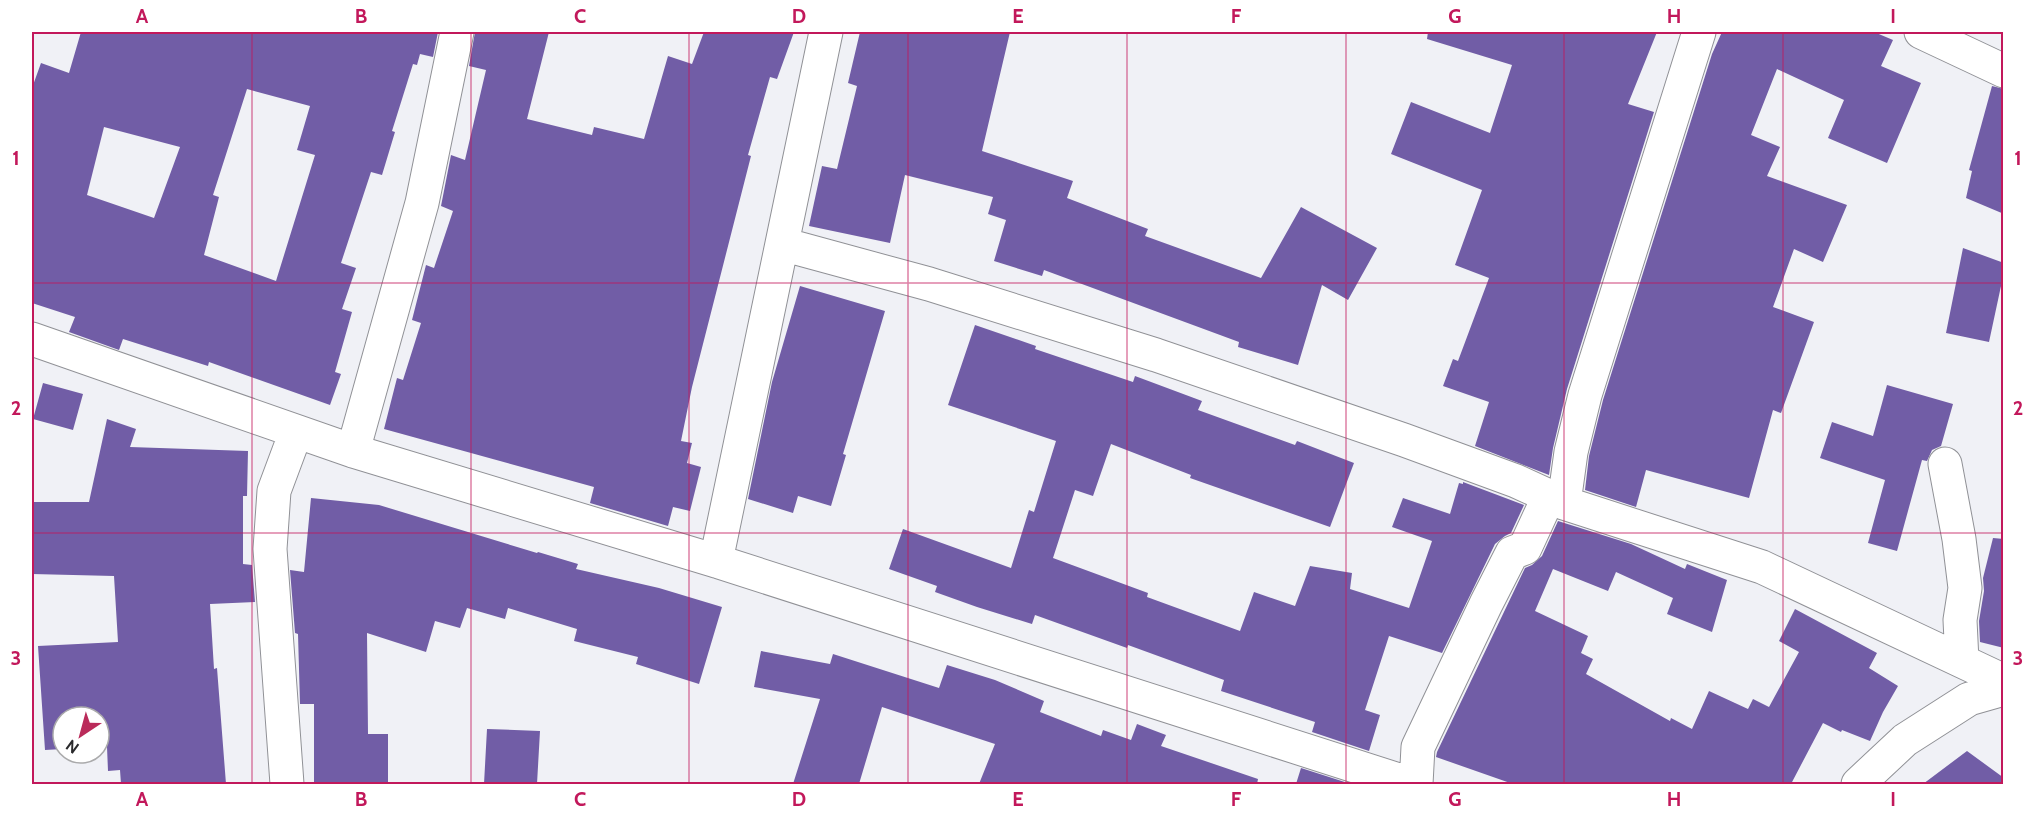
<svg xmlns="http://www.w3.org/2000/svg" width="2035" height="816" font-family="Cabin,sans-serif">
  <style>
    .building { fill: #715da6; fill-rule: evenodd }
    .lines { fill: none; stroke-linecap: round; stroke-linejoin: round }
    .minor-casing { stroke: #909196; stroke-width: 35 }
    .minor { stroke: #fff; stroke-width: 33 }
    .grid { fill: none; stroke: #c2185b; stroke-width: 1.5; stroke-opacity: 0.55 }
    .neatline { fill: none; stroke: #c2185b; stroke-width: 2 }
    .grid-label { font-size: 20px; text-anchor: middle; font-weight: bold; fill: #c2185b }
  </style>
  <rect width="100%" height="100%" fill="#f0f1f6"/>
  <!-- building -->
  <path class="building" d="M81,32H438L433,57L420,54L417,65L413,64L392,131L395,132L382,175L371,172L341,263L356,268L342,309L352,312L335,372L341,374L330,405L209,362L208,366L123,339L119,350L69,332L75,317L32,303V88L41,63L69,73ZM247,89L310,106L297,150L315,155L276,281L204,255L219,197L213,195ZM104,127L180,147L154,218L87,195Z
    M475,32H549L527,119L592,135L594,127L644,139L668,56L692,64L704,32H794L777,79L770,77L748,155L751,156L692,387L681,441L692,443L687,463L701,467L690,511L673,507L668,526L590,503L594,487L384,429L397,378L403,380L421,323L412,320L426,265L434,268L453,211L441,206L451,155L465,160L486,70L469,66Z
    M860,32H1010L982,151L1073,181L1067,198L1148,229L1145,236L1261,278L1301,207L1377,248L1348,300L1322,285L1298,365L1238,347L1239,342L1044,270L1042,276L994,261L1006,220L988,214L993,197L905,175L890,243L809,226L822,166L837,169L857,86L848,83Z
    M1428,32H1657L1628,104L1654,112L1567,389L1553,448L1549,475L1475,446L1489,402L1443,386L1453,359L1458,361L1489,278L1455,265L1482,190L1391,154L1411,102L1490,133L1512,65L1427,39Z
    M1722,32H1874L1893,40L1881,66L1921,83L1887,163L1828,138L1844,100L1777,69L1751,135L1780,147L1767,176L1847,205L1823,262L1794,249L1773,307L1814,322L1781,413L1773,410L1749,498L1646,470L1636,507L1585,490L1589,456L1603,400L1712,54Z
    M1992,86L2004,89V214L1966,198L1972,171L1969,170Z
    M1963,248L2004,263V272L1989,342L1946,333Z
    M800,286L885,311L843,454L846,455L831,506L798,496L793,513L748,499L772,382Z
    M975,325L1036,346L1035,349L1133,382L1135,376L1202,401L1198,410L1295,445L1297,441L1354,463L1330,527L1190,478L1191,475L1111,444L1093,496L1075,490L1053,558L1148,593L1147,597L1240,631L1254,592L1295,606L1310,566L1352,573L1350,589L1409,608L1432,541L1392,527L1403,498L1450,514L1459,483L1463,484V482L1524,505L1511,533L1505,536L1495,544L1442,653L1389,636L1365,710L1380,715L1369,751L1312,732L1315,722L1221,691L1224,680L1128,645L1127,648L1035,615L1032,624L977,607L935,592L937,586L889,569L903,529L1011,568L1029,510L1034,512L1056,441L948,405Z
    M43,383L83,394L73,430L33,419Z
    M1887,385L1953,404L1941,446L1932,450L1927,461L1922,460L1897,551L1868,543L1885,480L1820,458L1832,422L1873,436Z
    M107,419L136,429L130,447L248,451L247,496H243V564L252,565L255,602L210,604L214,669L217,668L226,784H121L120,770L108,771L107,747H99V717H63V749L45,750L38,646L118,642L114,576L32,574L33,502H89Z
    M311,498L379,505L537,553L538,552L578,564L576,569L659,588L722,607L699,684L636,664L638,657L574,641L577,629L508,608L505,619L467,608L460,628L435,621L426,652L367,633L368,734H388V784H314V704H300L298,634L295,633L290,570L304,572Z
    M1558,521L1631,544L1685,569L1687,564L1727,580L1712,632L1667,614L1673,598L1616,572L1608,591L1553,569L1535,611L1588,636L1581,653L1593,659L1586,674L1670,721L1671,718L1692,729L1709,691L1748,709L1753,699L1769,707L1799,652L1779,641L1795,609L1877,653L1869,668L1898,686L1883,712L1870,741L1842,730L1841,732L1823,723L1791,784H1513L1436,757L1437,752L1525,568L1532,565L1542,556Z
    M1993,538L2004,539V648L1980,642L1979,621L1984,591L1983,578Z
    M761,651L830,664L833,654L939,688L947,665L995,680L1044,701L1040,712L1101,736L1103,730L1131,740L1137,724L1166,735L1161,746L1258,779L1257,784H979L995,744L882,707L859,784H793L820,699L754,687Z
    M487,729L540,731L537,784H484Z
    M1967,751L2004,778V784H1923Z
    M1301,768L1351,784H1296Z"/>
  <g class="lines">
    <!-- minor casing -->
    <g class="minor-casing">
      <path id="minor" d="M1921,32L2004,71
        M782,244L929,284L1156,355L1404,440L1516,481L1564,503L1762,567L2004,681
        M32,339L353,451L716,561L1411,784
        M353,451L422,203L457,32
        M1945,464L1959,539L1965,588L1960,620L1962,661
        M1564,503L1571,452L1585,395L1699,32
        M716,561L826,32
        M287,784L270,549L274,491L296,432
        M1416,784L1418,747L1486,604L1512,553L1525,548L1549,496
        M1858,784L1905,740L1969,699L2004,689"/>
    </g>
    <!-- minor -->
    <use href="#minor" class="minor"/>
  </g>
  <!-- grid -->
  <path class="grid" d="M252,32V784M471,32V784M689,32V784M908,32V784M1127,32V784M1346,32V784M1564,32V784M1783,32V784M32,283H2004M32,533H2004"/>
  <!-- border -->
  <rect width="2035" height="816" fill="none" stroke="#ffffff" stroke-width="66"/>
  <!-- north arrow -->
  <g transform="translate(81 735) rotate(216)"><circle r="28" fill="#ffffff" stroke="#aaaaab" stroke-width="1.5"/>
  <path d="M0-4.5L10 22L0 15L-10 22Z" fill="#ba2b5a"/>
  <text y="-9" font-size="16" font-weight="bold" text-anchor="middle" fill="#2a2a2c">N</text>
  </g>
  <rect x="33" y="33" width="1969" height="750" class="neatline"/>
  <g class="grid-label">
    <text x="142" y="23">A</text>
    <text x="361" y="23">B</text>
    <text x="580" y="23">C</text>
    <text x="799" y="23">D</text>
    <text x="1018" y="23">E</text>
    <text x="1236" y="23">F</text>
    <text x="1455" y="23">G</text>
    <text x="1674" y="23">H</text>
    <text x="1893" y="23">I</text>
    <text x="16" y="165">1</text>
    <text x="2018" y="165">1</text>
    <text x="16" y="415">2</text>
    <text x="2018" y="415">2</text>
    <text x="16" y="665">3</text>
    <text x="2018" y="665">3</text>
    <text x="142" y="806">A</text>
    <text x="361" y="806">B</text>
    <text x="580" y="806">C</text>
    <text x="799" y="806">D</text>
    <text x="1018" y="806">E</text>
    <text x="1236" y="806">F</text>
    <text x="1455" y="806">G</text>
    <text x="1674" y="806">H</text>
    <text x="1893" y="806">I</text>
  </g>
</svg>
